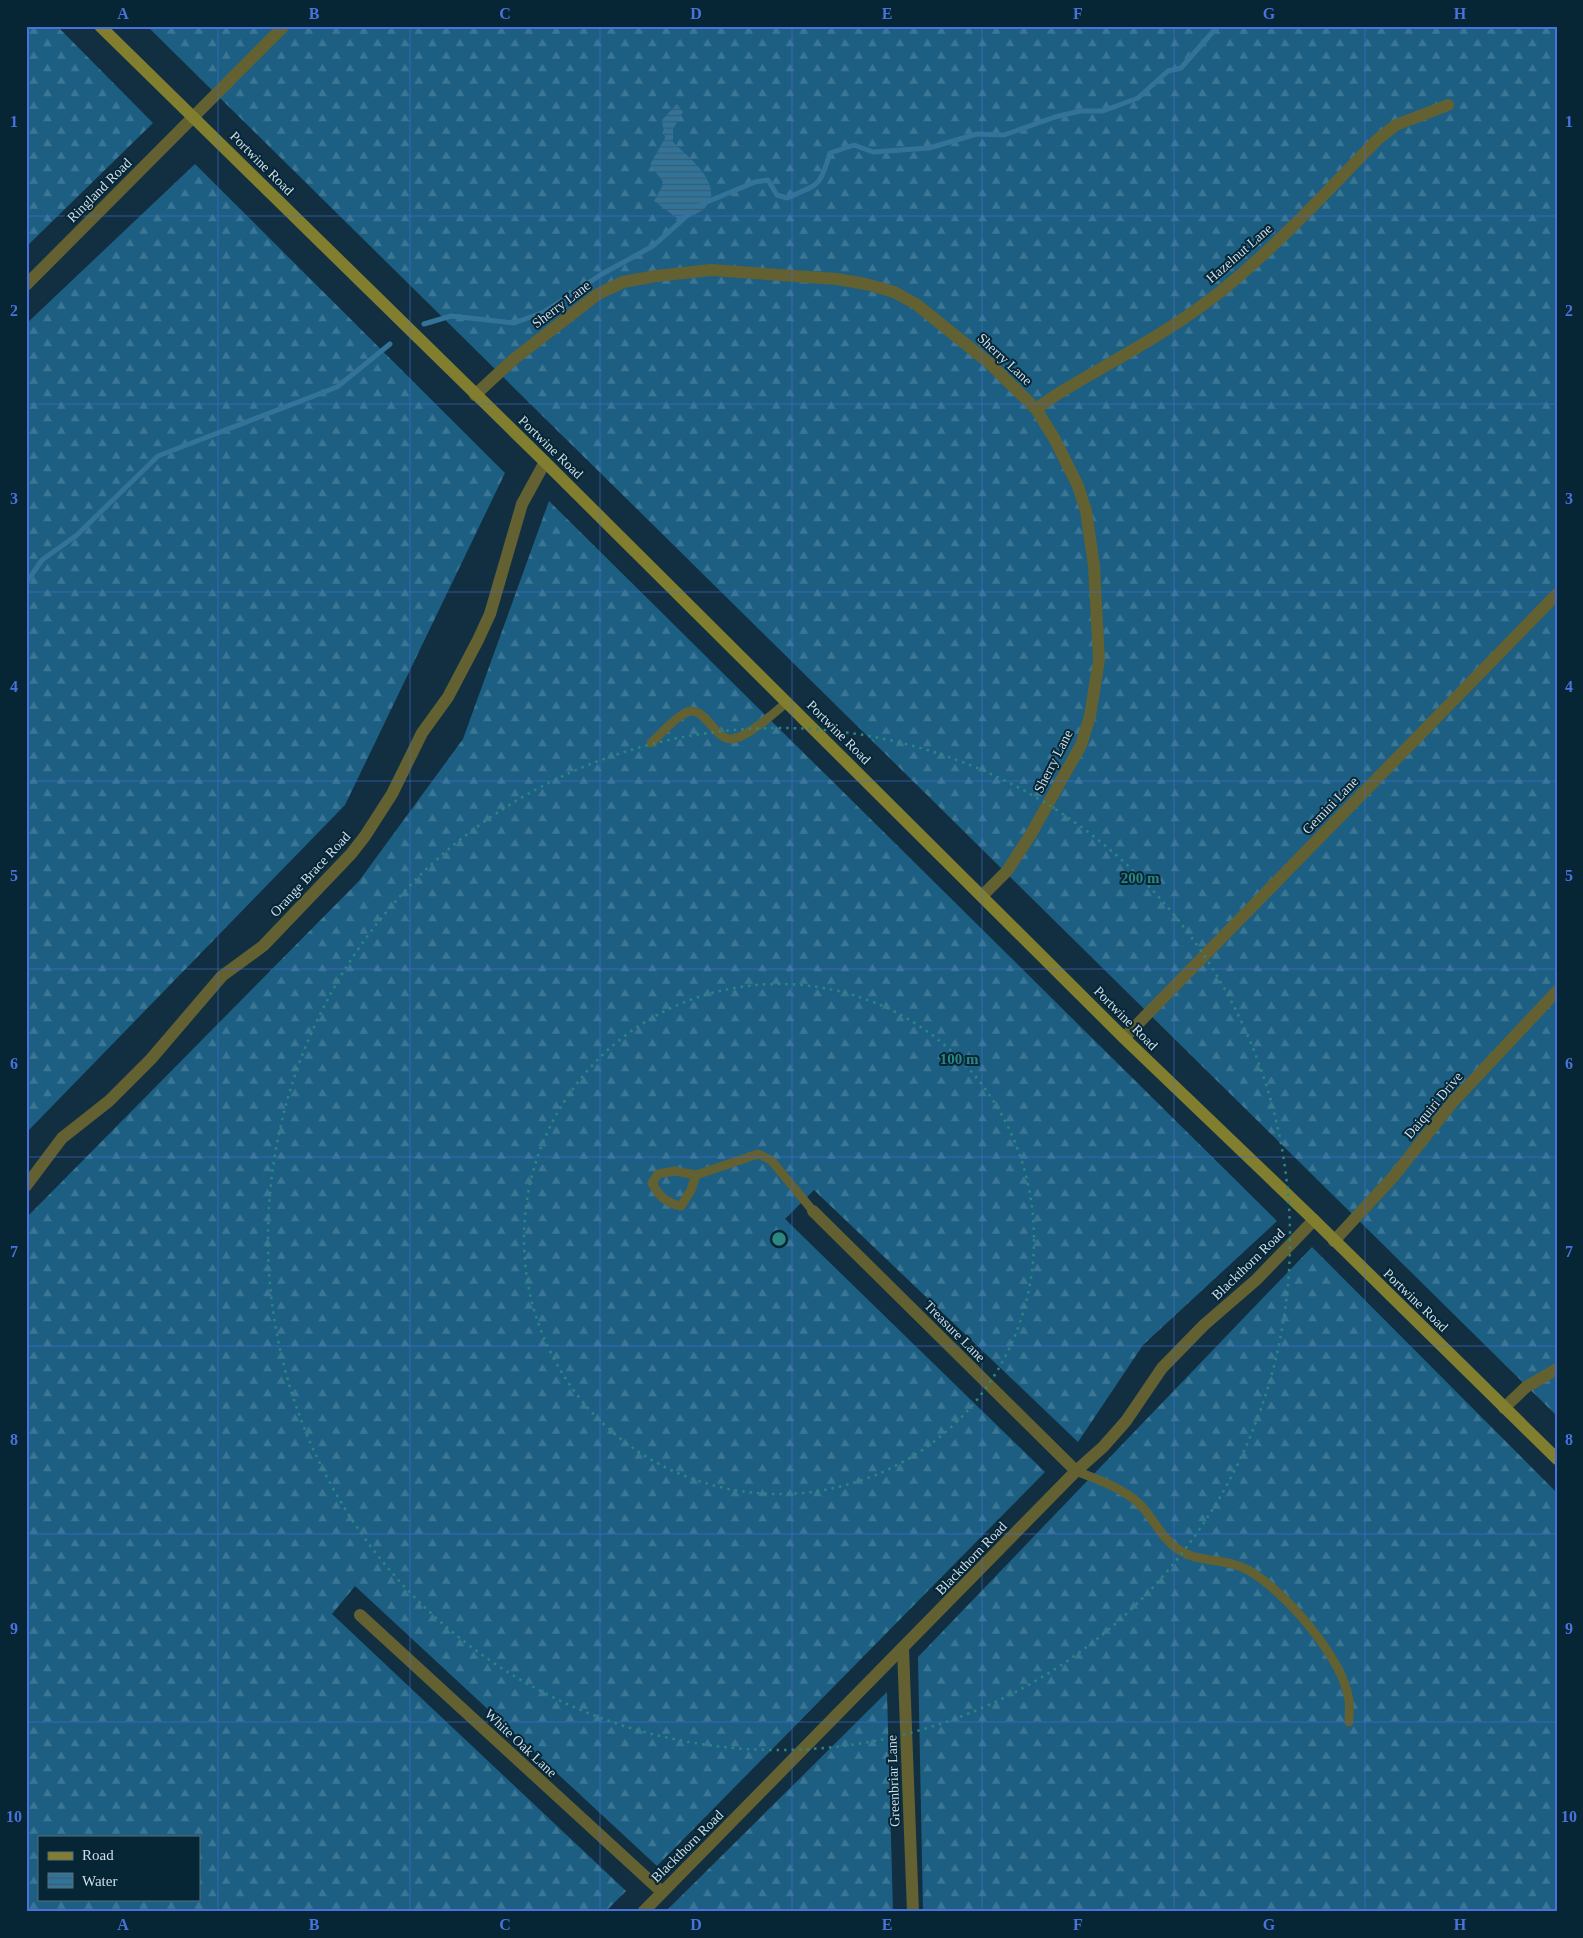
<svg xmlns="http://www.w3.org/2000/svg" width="1583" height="1938" font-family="'Times New Roman',serif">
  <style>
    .forest { fill: url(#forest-firs); fill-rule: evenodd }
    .water { fill: url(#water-rules) }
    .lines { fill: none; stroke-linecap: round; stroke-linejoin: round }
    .stream { stroke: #337398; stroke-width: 5 }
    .lane { stroke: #636032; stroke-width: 9 }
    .street { stroke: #636032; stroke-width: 12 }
    .secondary { stroke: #827e2f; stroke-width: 12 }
    .grid { fill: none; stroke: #4972dc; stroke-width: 1; stroke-opacity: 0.55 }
    .ring { fill: none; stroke: #2c8681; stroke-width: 2.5; stroke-dasharray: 2.5 5 }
    .labels { text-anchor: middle; stroke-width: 4; stroke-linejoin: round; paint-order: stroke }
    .street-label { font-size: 14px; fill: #cedfea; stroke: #062535 }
    .centre { fill: #2c8681; stroke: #062535; stroke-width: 2.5 }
    .ring-label { font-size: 15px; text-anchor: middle; font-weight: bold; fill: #2c8681; stroke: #062535; stroke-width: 4; stroke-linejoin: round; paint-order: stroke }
    .neatline { fill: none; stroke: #4972dc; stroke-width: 2 }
    .grid-label { font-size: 16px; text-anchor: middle; font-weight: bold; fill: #4972dc }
  </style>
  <defs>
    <pattern id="forest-firs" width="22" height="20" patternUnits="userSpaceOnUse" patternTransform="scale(1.25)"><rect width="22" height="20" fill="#1c5f83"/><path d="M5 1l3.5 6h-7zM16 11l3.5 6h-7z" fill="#3c7695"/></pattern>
    <pattern id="water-rules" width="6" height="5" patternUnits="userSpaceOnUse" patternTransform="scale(1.25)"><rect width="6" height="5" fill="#337398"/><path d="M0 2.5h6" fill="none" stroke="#385d73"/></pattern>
  </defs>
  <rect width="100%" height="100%" fill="#112f40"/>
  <!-- forest -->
  <path class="forest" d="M26,26H57L153,123L26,247Z
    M147,26H1557V1416Z
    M195,164L505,473L345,805L26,1133V324Z
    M549,501L1277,1221L1143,1345L1078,1442L814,1190L785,1219L1045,1472L657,1866L355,1586L332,1614L626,1891L605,1912H26V1218L359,881L463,739ZM39,1837H199V1899H39Z
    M1312,1247L1557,1493V1912H923L918,1657Z
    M887,1692L893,1912H665Z"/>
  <!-- water -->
  <path class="water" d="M677,104L683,112L673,129V142C688,157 726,185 705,208C700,213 688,217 681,221L654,201L664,183L650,165L665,138L662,120Z"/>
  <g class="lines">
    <!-- stream -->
    <path class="stream" d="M702,204L755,182L768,180L777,195L787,198C819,184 820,187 830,153L854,145L873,152L929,148L977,134L1004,135L1055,117L1080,111H1103L1138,98L1168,71L1181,68L1218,26
      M424,324L451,316L514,323L544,312L602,274L653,246L688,215
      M26,583L42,560L77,535L158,456L337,387L390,344"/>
    <!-- lane -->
    <path class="lane" d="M651,743C662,733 674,718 687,712C705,705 714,740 732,739C748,737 774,713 787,702
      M696,1175L691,1190L681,1206C666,1203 659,1196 652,1183L658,1174L675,1171L696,1175L758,1154L771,1160L813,1211
      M1076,1471C1099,1480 1129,1490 1145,1510C1156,1524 1164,1540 1179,1550C1199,1563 1227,1558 1248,1570C1285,1591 1342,1657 1349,1700C1350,1707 1349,1715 1349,1722"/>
    <!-- street -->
    <path class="street" d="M26,285L284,26
      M475,395L514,359L598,294L623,282L656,276L711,270L837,279L866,284L894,292L916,304L988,362L1036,409L1054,438L1078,486L1086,511L1094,566L1099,660L1090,716L1081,745L1031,834L1007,871L982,896
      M1036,409L1056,395C1110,362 1170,332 1220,292C1277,246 1327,191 1378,139L1396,125L1448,105
      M1124,1038L1557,594
      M26,1186L62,1138L109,1101L151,1059L222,976L263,946L351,854L365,836L392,794L422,733L448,697L478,640L490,614L522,504L545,462
      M813,1211L1076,1471
      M1334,1241L1394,1176L1452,1103L1557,991
      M1504,1408L1526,1387L1557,1369
      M360,1615L662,1892
      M903,1649L913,1912
      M643,1912L1076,1471L1103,1447L1126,1421L1162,1368L1204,1325L1256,1280L1314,1220"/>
    <!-- secondary -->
    <path class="secondary" d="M100,26L545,462L1124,1038L1314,1220L1557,1459"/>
  </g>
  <!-- grid -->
  <path class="grid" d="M218,26V1912M410,26V1912M600,26V1912M792,26V1912M982,26V1912M1174,26V1912M1365,26V1912M26,216H1557M26,404H1557M26,592H1557M26,781H1557M26,969H1557M26,1157H1557M26,1346H1557M26,1534H1557M26,1722H1557"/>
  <!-- distance rings -->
  <g class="ring">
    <circle cx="779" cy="1239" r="255"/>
    <circle cx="779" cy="1239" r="511"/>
  </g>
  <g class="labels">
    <!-- street labels -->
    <g class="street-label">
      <text transform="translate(262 163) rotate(45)" y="5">Portwine Road</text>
      <text transform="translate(99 190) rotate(-45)" y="5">Ringland Road</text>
      <text transform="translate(1239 253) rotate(-41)" y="5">Hazelnut Lane</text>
      <text transform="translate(561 304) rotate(-37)" y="5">Sherry Lane</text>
      <text transform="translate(1005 359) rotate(43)" y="5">Sherry Lane</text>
      <text transform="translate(551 447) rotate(44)" y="5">Portwine Road</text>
      <text transform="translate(839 732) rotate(45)" y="5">Portwine Road</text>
      <text transform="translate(1053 761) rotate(-63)" y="5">Sherry Lane</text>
      <text transform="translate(1330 805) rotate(-46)" y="5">Gemini Lane</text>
      <text transform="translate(310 874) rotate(-47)" y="5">Orange Brace Road</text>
      <text transform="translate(1126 1018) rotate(45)" y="5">Portwine Road</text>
      <text transform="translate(1433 1105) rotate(-50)" y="5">Daiquiri Drive</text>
      <text transform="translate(1248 1264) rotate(-44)" y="5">Blackthorn Road</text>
      <text transform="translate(1416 1300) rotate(44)" y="5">Portwine Road</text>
      <text transform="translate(955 1331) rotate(45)" y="5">Treasure Lane</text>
      <text transform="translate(971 1558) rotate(-46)" y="5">Blackthorn Road</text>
      <text transform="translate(521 1743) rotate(43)" y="5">White Oak Lane</text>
      <text transform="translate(893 1781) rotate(-92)" y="5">Greenbriar Lane</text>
      <text transform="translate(687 1846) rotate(-45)" y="5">Blackthorn Road</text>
    </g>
  </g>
  <circle cx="779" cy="1239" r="8" class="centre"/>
  <g class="ring-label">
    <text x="1140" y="883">200 m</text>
    <text x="959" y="1064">100 m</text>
  </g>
  <!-- border -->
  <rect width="1583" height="1938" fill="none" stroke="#062535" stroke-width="55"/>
  <!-- legend -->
  <rect x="38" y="1836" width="162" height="65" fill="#062535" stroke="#566f7d"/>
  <rect x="48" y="1852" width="25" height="8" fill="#827e2f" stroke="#566f7d"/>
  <text x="82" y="1860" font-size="15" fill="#cedfea">Road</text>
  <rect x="48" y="1873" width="25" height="15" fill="url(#water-rules)" stroke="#566f7d"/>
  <text x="82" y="1886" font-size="15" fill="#cedfea">Water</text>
  <rect x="28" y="28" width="1528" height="1882" class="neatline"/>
  <g class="grid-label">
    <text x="123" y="19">A</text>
    <text x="314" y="19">B</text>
    <text x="505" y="19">C</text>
    <text x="696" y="19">D</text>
    <text x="887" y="19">E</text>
    <text x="1078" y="19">F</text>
    <text x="1269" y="19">G</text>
    <text x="1460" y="19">H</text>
    <text x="14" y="127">1</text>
    <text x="1569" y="127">1</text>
    <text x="14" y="316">2</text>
    <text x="1569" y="316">2</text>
    <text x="14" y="504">3</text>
    <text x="1569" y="504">3</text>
    <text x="14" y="692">4</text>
    <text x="1569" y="692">4</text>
    <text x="14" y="881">5</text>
    <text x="1569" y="881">5</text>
    <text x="14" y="1069">6</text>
    <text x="1569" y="1069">6</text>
    <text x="14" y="1257">7</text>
    <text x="1569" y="1257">7</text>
    <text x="14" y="1445">8</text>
    <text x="1569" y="1445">8</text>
    <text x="14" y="1634">9</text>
    <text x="1569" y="1634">9</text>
    <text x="14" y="1822">10</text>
    <text x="1569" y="1822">10</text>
    <text x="123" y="1930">A</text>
    <text x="314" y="1930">B</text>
    <text x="505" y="1930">C</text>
    <text x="696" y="1930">D</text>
    <text x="887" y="1930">E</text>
    <text x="1078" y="1930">F</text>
    <text x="1269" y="1930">G</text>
    <text x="1460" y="1930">H</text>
  </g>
</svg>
